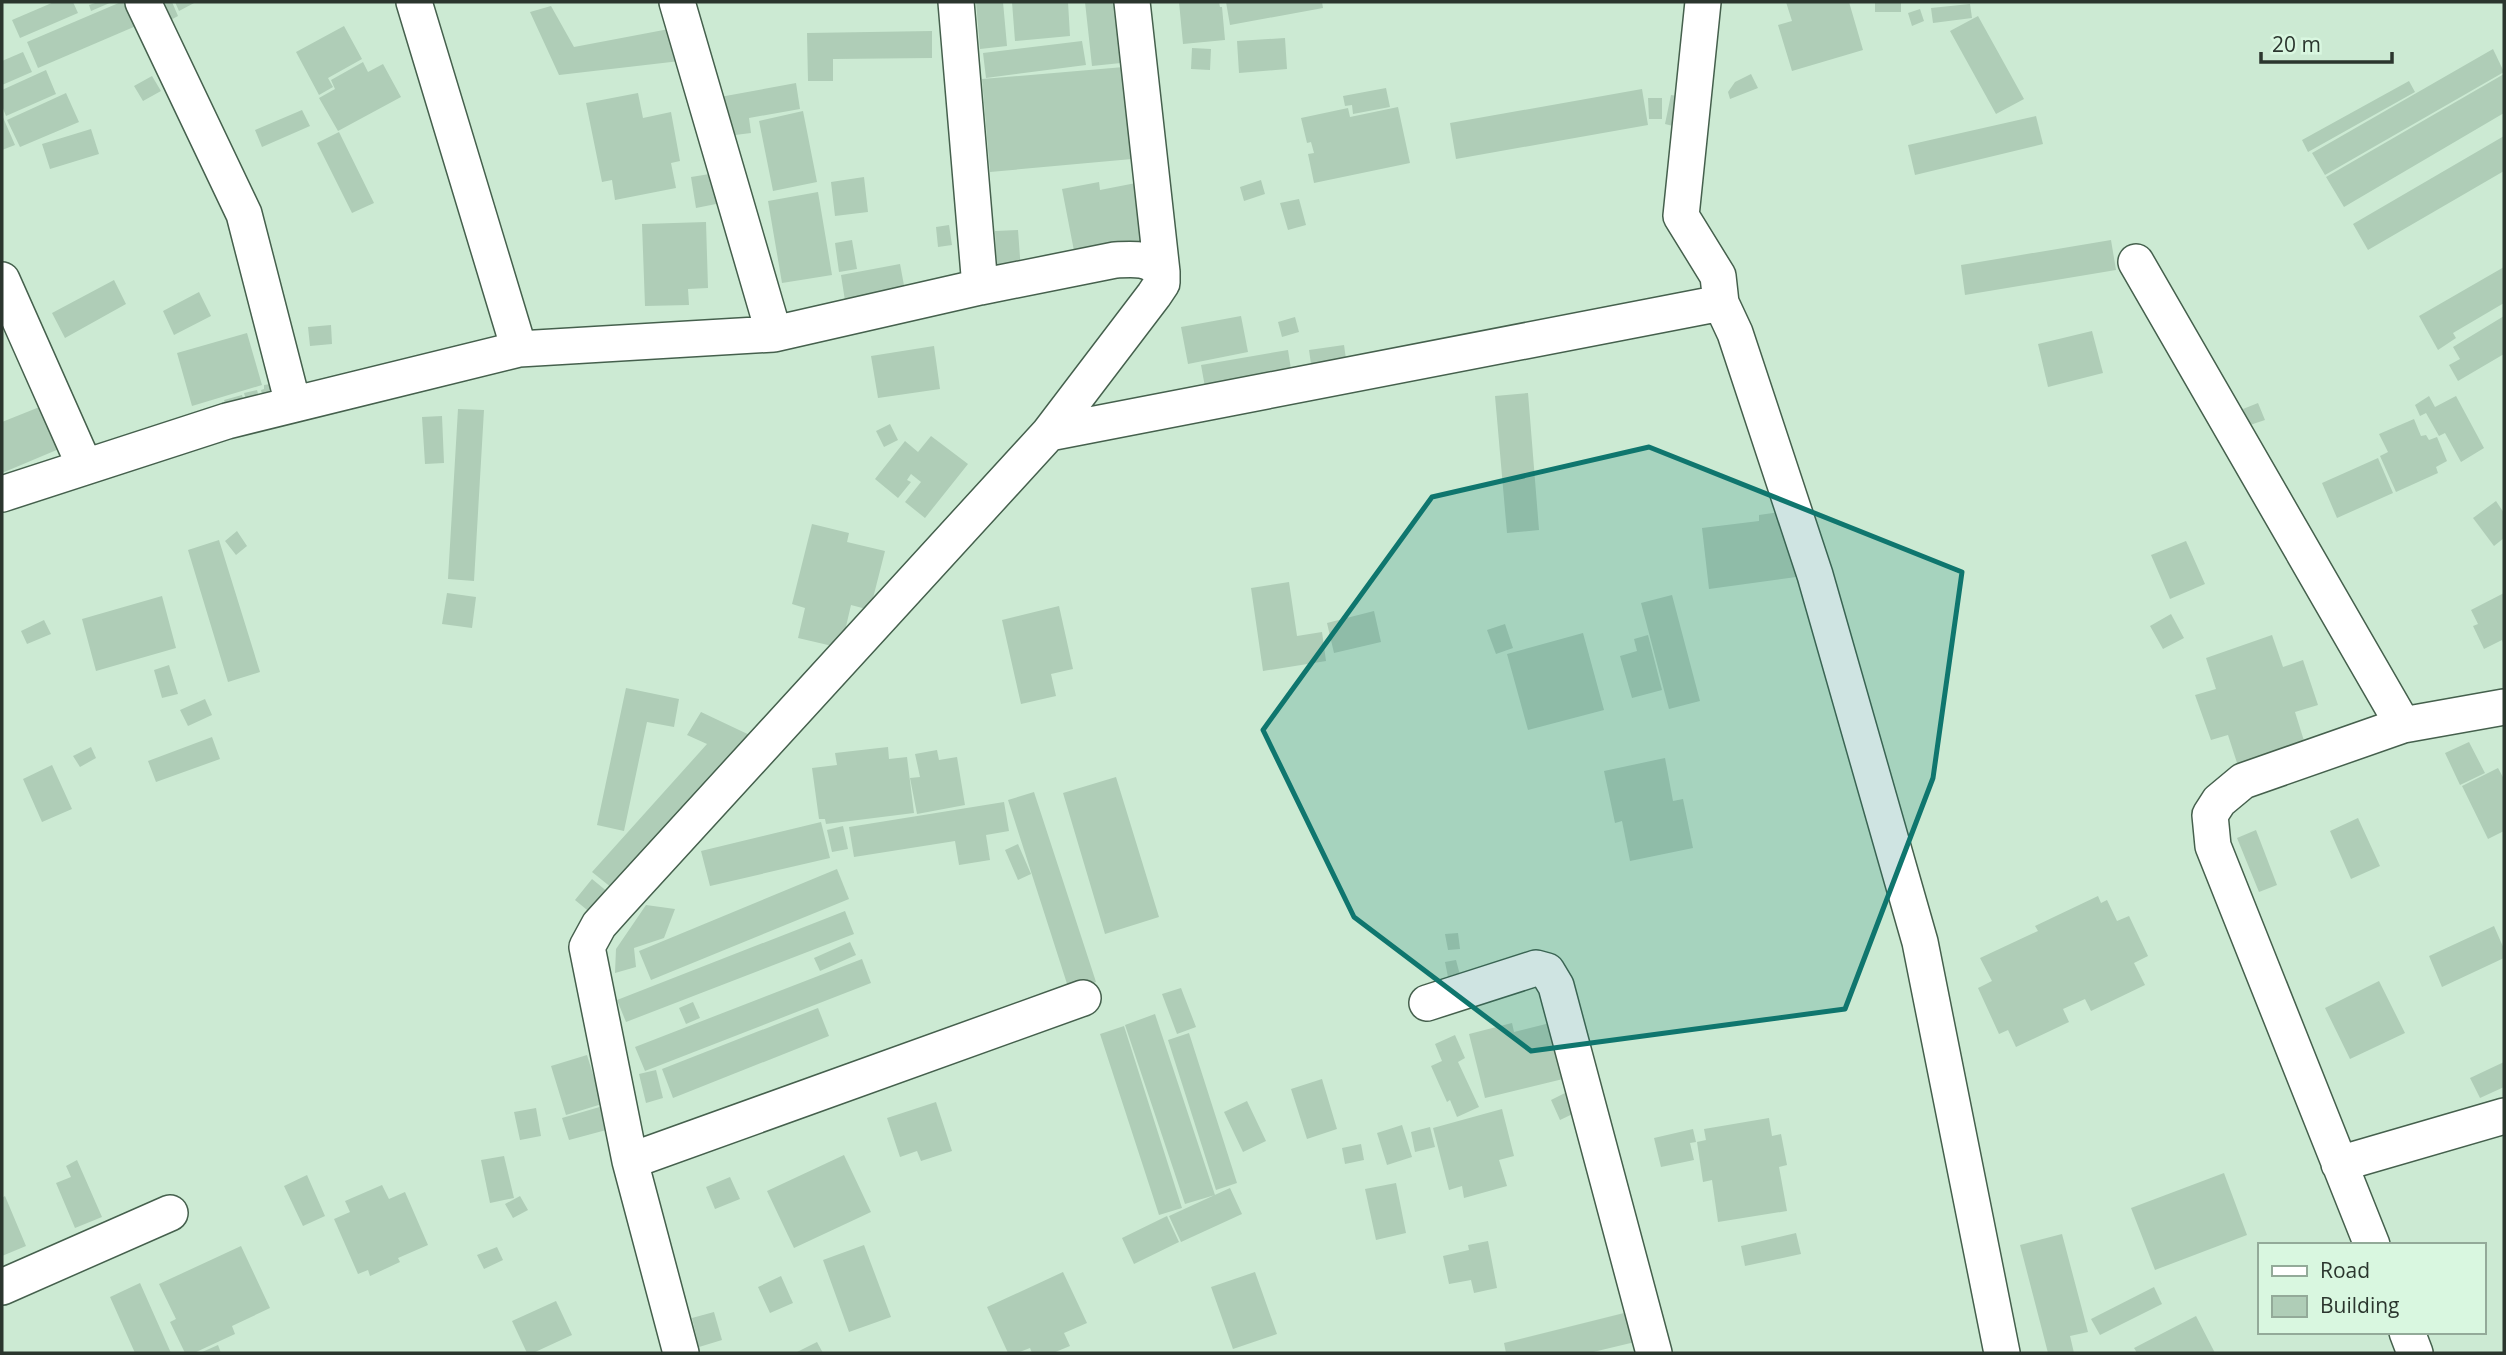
<svg xmlns="http://www.w3.org/2000/svg" width="2506" height="1355" font-family="'Open Sans',sans-serif">
  <style>
    .building { fill: #afcdb7 }
    .lines { fill: none; stroke-linecap: round; stroke-linejoin: round }
    .minor-casing { stroke: #45604d; stroke-width: 38 }
    .minor { stroke: #fff; stroke-width: 35 }
    .marked { fill: #0f766e; fill-opacity: 0.2; stroke: #0f766e; stroke-width: 5; stroke-linejoin: round }
  </style>
  <rect width="100%" height="100%" fill="#ccead3"/>
  <!-- building -->
  <path class="building" d="M54,2H73L78,13L20,38L12,20Z
    M98,2H112L91,11L89,5Z
    M121,2H126L136,26L38,68L27,42Z
    M156,2H172L178,16L165,23Z
    M175,2H196L179,11Z
    M976,2H1003L1007,46L980,49Z
    M1012,2H1068L1070,36L1015,41Z
    M1085,2H1114L1121,63L1092,66Z
    M1179,2H1219L1220,7H1222L1225,40L1183,44Z
    M1226,2H1322L1323,8L1230,25Z
    M1786,2H1849L1863,50L1792,71L1778,25L1792,21Z
    M1875,2H1901V12H1875Z
    M1970,4L1972,18L1933,23L1931,8Z
    M551,6L574,47L669,29L680,61L559,75L530,12Z
    M1920,9L1924,21L1912,26L1908,13Z
    M1978,16L2024,99L1996,114L1950,31Z
    M344,26L362,59L328,78L333,87L319,95L296,52Z
    M932,31V58L833,59V81H808L807,33Z
    M1285,38L1287,69L1239,73L1237,41Z
    M1082,41L1086,65L986,78L983,53Z
    M1192,48L1211,49L1210,70L1191,69Z
    M2493,49L2504,72L2325,175L2312,153Z
    M23,52L32,72L2,85V61Z
    M363,62L368,72L383,64L401,97L338,131L319,98L335,89L331,80Z
    M1124,67L1132,159L990,172L982,79Z
    M46,70L56,94L6,116L2,106V90Z
    M1751,74L1758,88L1730,99L1728,92L1735,82Z
    M2504,74V113L2344,207L2326,177Z
    M152,76L161,91L143,101L134,86Z
    M2409,81L2415,92L2308,152L2302,140Z
    M796,83L800,109L749,118L751,133L727,136L720,97Z
    M1386,88L1390,107L1353,114L1352,105L1345,106L1343,96Z
    M1642,89L1648,125L1456,159L1450,123Z
    M66,93L79,122L20,147L7,120Z
    M638,93L643,118L671,112L680,161L671,163L676,188L615,200L612,180L602,182L586,103Z
    M1671,95L1684,97L1677,127L1665,124Z
    M1648,98H1662V119H1649Z
    M1398,107L1410,163L1314,183L1308,154L1314,153L1311,142L1307,143L1301,118L1348,108L1350,117Z
    M302,110L310,126L262,147L255,130Z
    M803,111L817,182L773,191L759,121Z
    M2,115L15,145L2,150Z
    M2036,116L2043,144L1915,175L1908,145Z
    M91,129L99,154L50,169L42,144Z
    M339,132L374,203L352,213L317,143Z
    M2504,136V171L2368,250L2353,224Z
    M716,173L721,203L696,208L691,177Z
    M864,177L868,212L835,216L831,182Z
    M1261,180L1265,194L1244,201L1240,187Z
    M1099,182L1100,190L1141,182L1152,241L1075,256L1062,189Z
    M818,192L832,275L782,283L768,201Z
    M1299,199L1306,225L1288,230L1280,203Z
    M706,222L708,288L688,289L689,305L645,306L642,224Z
    M949,225L952,245L938,247L936,227Z
    M1018,230L1021,271L997,272L995,231Z
    M852,240L857,269L839,272L835,243Z
    M2111,240L2116,270L1965,295L1961,265Z
    M900,264L906,296L846,307L841,275Z
    M2504,267V303L2453,333L2456,338L2438,350L2419,316Z
    M114,280L126,304L65,338L52,313Z
    M199,292L211,316L174,335L163,311Z
    M1241,316L1248,352L1188,364L1181,327Z
    M2504,316V354L2458,381L2449,365L2460,359L2453,347Z
    M1295,317L1299,332L1282,337L1278,322Z
    M331,325L332,344L310,346L308,327Z
    M2092,331L2103,373L2048,387L2038,344Z
    M247,333L262,385L192,406L177,353Z
    M1344,345L1348,373L1313,378L1309,350Z
    M934,346L940,389L878,398L871,356Z
    M1288,350L1293,382L1207,398L1201,365Z
    M271,384L275,403L264,405L261,390L264,389V385Z
    M257,390L262,408L249,412L244,393Z
    M1528,393L1539,530L1507,533L1495,396Z
    M242,395L246,411L229,416L224,400Z
    M2429,396L2435,407L2456,396L2484,448L2461,462L2445,433L2439,436L2426,413L2420,416L2415,405Z
    M2258,403L2265,420L2250,425L2243,409Z
    M42,406L59,449L2,473V422Z
    M458,409L484,410L474,581L448,579Z
    M442,416L444,463L425,464L422,417Z
    M2414,419L2421,436L2426,435L2429,440L2437,437L2447,461L2436,467L2438,473L2396,492L2380,456L2388,452L2379,434Z
    M890,424L898,440L884,447L876,431Z
    M931,436L968,464L925,518L905,502L921,482L911,474L907,480L911,482L898,498L875,479L905,441L918,452Z
    M2378,458L2393,493L2337,518L2322,483Z
    M2496,501L2504,513V538L2494,546L2473,518Z
    M1788,511L1796,577L1709,589L1702,528L1759,521V515Z
    M812,524L849,533L847,542L885,551L870,610L851,605L841,648L798,638L805,608L792,604Z
    M237,531L247,546L236,555L225,541Z
    M219,540L260,672L228,682L188,550Z
    M2186,541L2205,584L2170,599L2151,555Z
    M1289,582L1297,636L1322,632L1326,661L1263,671L1251,588Z
    M447,593L476,597L472,628L442,624Z
    M2504,593V645L2502,640L2484,649L2473,626L2478,624L2471,610Z
    M1672,595L1700,701L1669,709L1641,603Z
    M162,596L176,648L96,671L82,619Z
    M1059,606L1073,669L1051,674L1056,696L1021,704L1002,620Z
    M1374,611L1381,642L1334,653L1327,623Z
    M2171,614L2184,638L2163,649L2150,626Z
    M44,620L51,634L27,644L21,631Z
    M1505,624L1513,648L1496,654L1487,630Z
    M1583,633L1604,710L1528,730L1507,654Z
    M1648,635L1662,690L1632,698L1620,656L1637,651L1634,639Z
    M2272,635L2283,667L2303,660L2318,705L2295,712L2305,744L2238,766L2228,735L2211,740L2195,695L2216,689L2206,658Z
    M169,665L178,694L162,698L154,670Z
    M626,688L679,699L674,727L647,722L624,831L597,825Z
    M205,699L212,715L188,726L180,710Z
    M701,712L756,738L612,888L592,872L707,744L687,735Z
    M212,737L220,759L156,782L148,761Z
    M2469,742L2485,773L2460,785L2445,753Z
    M91,747L96,758L80,767L73,756Z
    M888,747L889,759L907,757L914,813L826,824L825,819H819L812,768L837,765L835,753Z
    M937,750L939,760L957,757L965,805L917,814L910,778L920,777L915,754Z
    M1665,758L1673,801L1683,799L1693,848L1630,861L1622,821L1615,823L1604,771Z
    M52,765L72,809L42,822L23,779Z
    M2498,768L2504,779V831L2488,839L2462,786Z
    M1116,777L1159,917L1105,934L1063,793Z
    M1034,792L1096,982L1069,990L1008,800Z
    M1004,802L1009,831L986,835L990,860L959,865L955,841L854,857L849,827Z
    M2358,818L2380,866L2351,879L2330,831Z
    M821,822L830,858L710,886L701,851Z
    M843,826L848,849L832,852L827,830Z
    M2256,830L2277,885L2259,892L2237,838Z
    M1018,844L1031,874L1018,880L1005,850Z
    M837,869L849,899L651,980L639,951Z
    M592,879L609,893L592,914L575,900Z
    M2098,896L2101,903L2107,900L2117,921L2129,916L2148,956L2134,963L2145,985L2091,1011L2085,999L2063,1009L2069,1022L2016,1047L2008,1030L1999,1034L1978,988L1992,981L1980,958L2038,931L2035,926Z
    M646,905L675,909L664,938L634,948L636,967L615,973L616,949Z
    M845,911L854,934L626,1022L617,1000Z
    M2494,926L2504,949V958L2442,987L2429,956Z
    M1458,933L1460,949L1448,950L1445,934Z
    M850,942L856,955L820,971L814,958Z
    M862,959L871,983L645,1071L635,1047Z
    M1456,960L1461,979L1449,982L1445,962Z
    M2379,981L2405,1033L2350,1059L2325,1008Z
    M1181,988L1196,1027L1177,1034L1162,994Z
    M693,1002L700,1018L686,1024L679,1008Z
    M818,1008L829,1036L673,1098L662,1069Z
    M1155,1014L1215,1195L1185,1204L1125,1025Z
    M1512,1023L1514,1032L1550,1023L1563,1079L1485,1098L1469,1034Z
    M1124,1026L1182,1208L1159,1215L1100,1034Z
    M1189,1033L1237,1183L1216,1190L1168,1040Z
    M1455,1035L1465,1058L1458,1062L1479,1107L1457,1117L1450,1100L1447,1102L1431,1066L1442,1061L1435,1044Z
    M587,1055L602,1104L566,1115L551,1066Z
    M2504,1062V1087L2480,1098L2470,1078Z
    M656,1070L663,1098L646,1103L639,1074Z
    M1322,1079L1337,1129L1307,1139L1291,1089Z
    M1569,1091L1579,1111L1560,1120L1551,1100Z
    M1247,1101L1266,1141L1243,1152L1224,1112Z
    M936,1102L952,1151L921,1161L917,1151L900,1157L887,1118Z
    M603,1106L610,1129L569,1140L562,1118Z
    M536,1108L541,1136L520,1140L514,1112Z
    M1502,1109L1514,1156L1499,1160L1507,1186L1464,1198L1462,1186L1449,1190L1433,1128Z
    M1769,1118L1772,1136L1781,1134L1787,1165L1779,1167L1787,1211L1718,1222L1712,1180L1703,1182L1697,1142L1706,1140L1704,1129Z
    M1402,1125L1412,1157L1387,1165L1377,1133Z
    M1430,1127L1435,1147L1415,1152L1411,1132Z
    M1693,1129L1696,1142L1690,1143L1694,1160L1661,1167L1654,1138Z
    M1361,1144L1364,1160L1345,1164L1342,1148Z
    M844,1155L871,1212L794,1248L767,1191Z
    M504,1156L514,1198L490,1203L481,1160Z
    M77,1160L102,1217L75,1228L56,1183L71,1177L66,1166Z
    M2224,1173L2247,1235L2155,1270L2131,1208Z
    M307,1175L325,1216L303,1226L284,1186Z
    M730,1177L740,1199L715,1209L706,1187Z
    M1396,1183L1406,1233L1376,1240L1365,1189Z
    M382,1185L389,1199L405,1192L428,1245L398,1258L400,1262L370,1276L368,1270L358,1274L334,1219L350,1212L345,1201Z
    M1230,1188L1242,1214L1181,1242L1169,1216Z
    M5,1196L26,1246L2,1256V1198Z
    M520,1196L528,1210L513,1218L505,1204Z
    M1167,1216L1179,1242L1134,1264L1122,1238Z
    M1796,1233L1801,1254L1745,1266L1741,1246Z
    M2062,1234L2088,1332L2070,1336L2074,1353H2048L2020,1245Z
    M1488,1241L1497,1288L1474,1293L1471,1280L1449,1284L1443,1256L1469,1250L1468,1245Z
    M864,1245L891,1317L849,1332L823,1260Z
    M241,1246L270,1308L232,1326L235,1334L194,1353H185L170,1322L176,1319L159,1284Z
    M497,1247L503,1260L484,1269L477,1255Z
    M1063,1272L1087,1323L1064,1333L1070,1346L1053,1353H1032L1030,1348L1017,1353H1008L987,1307Z
    M1255,1272L1277,1334L1233,1349L1211,1287Z
    M781,1276L793,1303L770,1313L758,1287Z
    M140,1283L171,1353H135L110,1297Z
    M2154,1287L2162,1304L2100,1335L2091,1319Z
    M556,1301L572,1335L533,1353H527L512,1321Z
    M714,1312L722,1340L699,1347L692,1318Z
    M1628,1312L1635,1342L1589,1353H1506L1504,1343Z
    M2196,1316L2215,1353H2137L2134,1348Z
    M817,1342L823,1353H795Z
    M218,1345L221,1353H200Z"/>
  <g class="lines">
    <!-- minor casing -->
    <g class="minor-casing">
      <path id="minor" d="M143,2L244,214L293,404
        M414,2L519,349
        M677,2L774,334
        M956,2L980,287
        M1132,2L1162,272
        M1703,2L1681,216L1718,276L1721,303L1735,333L1815,575L1920,942L2002,1353
        M2136,262L2403,725
        M2,280L85,467
        M1049,433L1721,303
        M2,494L227,421L519,349L774,334L980,287L1115,260C1134,259 1149,257 1162,272V283L1154,295L1049,433L617,905L599,925L587,947L630,1161L681,1353
        M1427,1003L1536,968L1547,971L1556,986L1654,1353
        M630,1161L1083,998
        M2339,1164L2504,1116
        M2372,1245L2213,846L2210,815L2219,801L2243,781L2403,725L2504,707
        M2,1287L170,1213
        M2407,1332L2415,1353"/>
    </g>
    <!-- minor -->
    <use href="#minor" class="minor"/>
  </g>
  <!-- marked area -->
  <path class="marked" d="M1649,447L1962,572L1933,778L1845,1009L1531,1051L1354,917L1263,730L1432,497Z"/>
  <!-- border -->
  <rect width="2506" height="1355" fill="none" stroke="#2b362e" stroke-width="7"/>
  <!-- legend -->
  <rect x="2258" y="1243" width="228" height="91" fill="#d9f7e0" stroke="#93aa99" stroke-width="2"/>
  <rect x="2272" y="1266" width="35" height="10" fill="#ffffff" stroke="#93aa99" stroke-width="2"/>
  <text x="2320" y="1278" font-size="21" fill="#2b362e">Road</text>
  <rect x="2272" y="1296" width="35" height="21" fill="#afcdb7" stroke="#93aa99" stroke-width="2"/>
  <text x="2320" y="1313" font-size="21" fill="#2b362e">Building</text>
  <!-- scale -->
  <path d="M2261 52v10h131v-10" fill="none" stroke="#2b362e" stroke-width="3.5"/>
  <text x="2272" y="52" font-size="21" fill="#2b362e" stroke="#d9f7e0" stroke-width="5" paint-order="stroke">20 m</text>
</svg>
